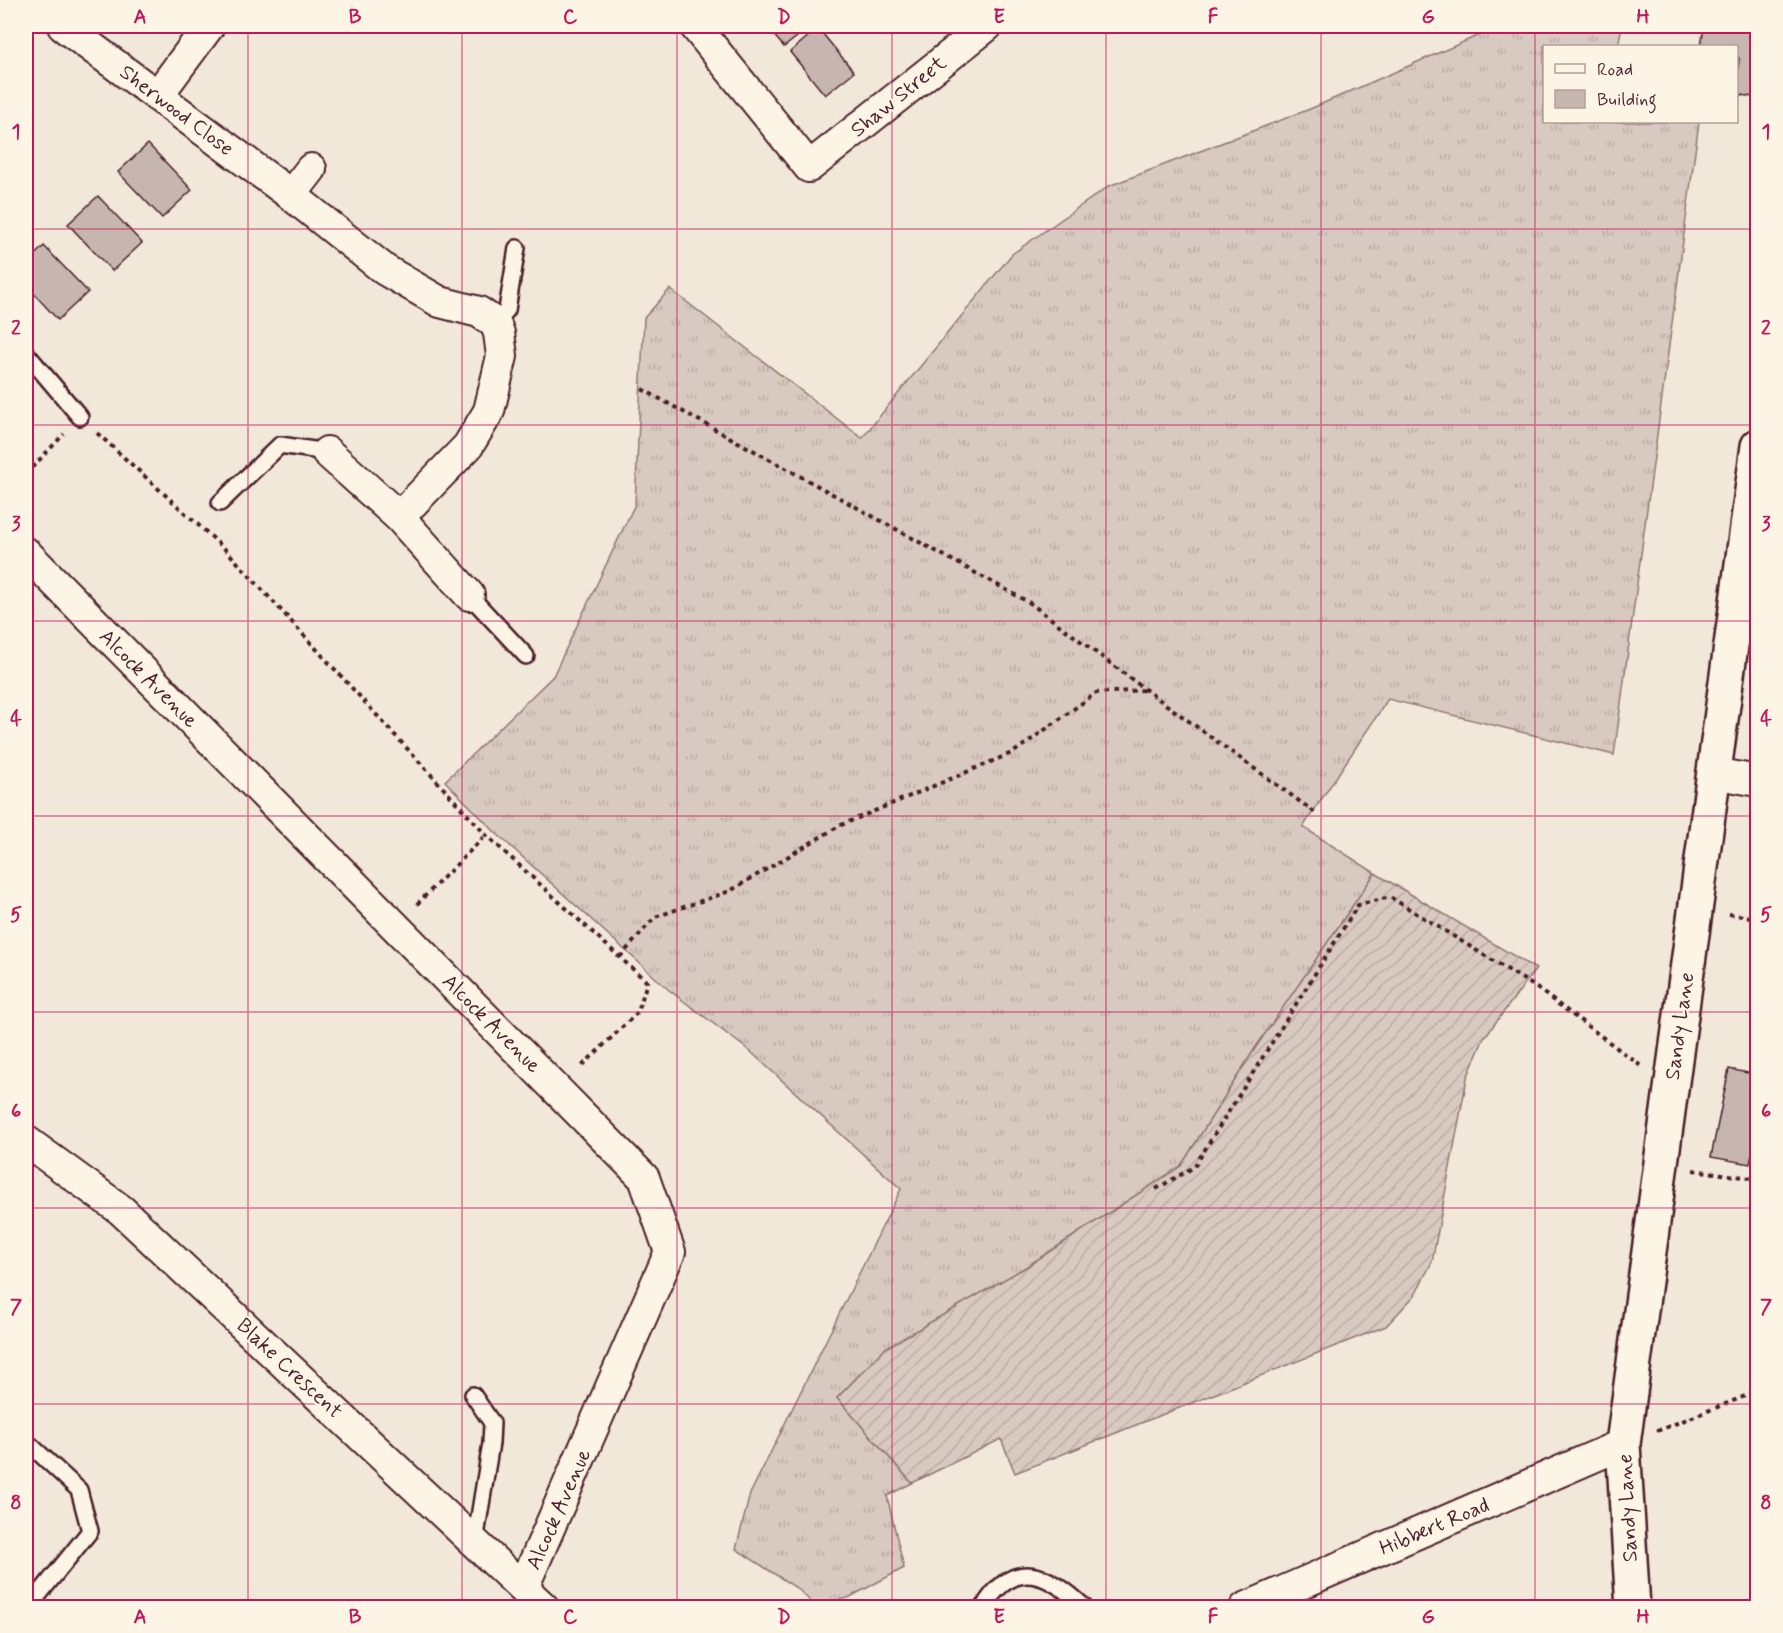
<svg xmlns="http://www.w3.org/2000/svg" width="1783" height="1633" font-family="Mynerve,sans-serif">
  <style>
    .grass { fill: url(#grass-tufts); stroke: #917476; stroke-width: 1.5 }
    .garden { fill: url(#garden-furrows); stroke: #917476; stroke-width: 1.5 }
    .building { fill: #c7b6af; stroke: #4a1f2b; stroke-width: 1.5 }
    .lines { fill: none; stroke-linecap: round; stroke-linejoin: round }
    .lane-casing { stroke: #4a1f2b; stroke-width: 20 }
    .street-casing { stroke: #4a1f2b; stroke-width: 34 }
    .secondary-casing { stroke: #4a1f2b; stroke-width: 38 }
    .path { stroke: #4a1f2b; stroke-width: 4; stroke-dasharray: 4.5 4.5; stroke-linecap: butt }
    .lane { stroke: #fcf5e5; stroke-width: 15 }
    .street { stroke: #fcf5e5; stroke-width: 30 }
    .secondary { stroke: #fcf5e5; stroke-width: 33 }
    .grid { fill: none; stroke: #c2185b; stroke-width: 1.5; stroke-opacity: 0.55 }
    .labels { text-anchor: middle; stroke-width: 4.5; stroke-linejoin: round; paint-order: stroke }
    .street-label { font-size: 21px; fill: #4a1f2b; stroke: #fcf5e5 }
    .neatline { fill: none; stroke: #c2185b; stroke-width: 2 }
    .grid-label { font-size: 20px; text-anchor: middle; font-weight: bold; fill: #c2185b }
  </style>
  <defs>
    <pattern id="grass-tufts" width="24" height="20" patternUnits="userSpaceOnUse" patternTransform="scale(1.5)"><rect width="24" height="20" fill="#d8cac0"/><path d="M3 7l-1-3M5 7V3M7 7l1-3M15 17l-1-3M17 17v-4M19 17l1-3" fill="none" stroke="#bbada5"/></pattern>
    <pattern id="garden-furrows" width="10" height="10" patternUnits="userSpaceOnUse" patternTransform="scale(1.5)"><rect width="10" height="10" fill="#d8cac0"/><path d="M-1 1l2-2M0 10L10 0M9 11l2-2" fill="none" stroke="#bbada5"/></pattern>
  </defs>
  <rect width="100%" height="100%" fill="#f1e8da"/>
  <filter id="ink" filterUnits="userSpaceOnUse"><feTurbulence type="fractalNoise" baseFrequency=".0167" numOctaves="2"/><feDisplacementMap in="SourceGraphic" scale="12" xChannelSelector="R" yChannelSelector="G"/><feConvolveMatrix kernelMatrix="1 2 1 2 8 2 1 2 1" color-interpolation-filters="sRGB"/></filter>
  <g filter="url(#ink)">
    <!-- grass -->
    <path class="grass" d="M1500,26H1622L1618,46H1544V122H1699L1614,755L1388,699L1303,827L1375,873L1254,1050L1181,1166L1026,1267L884,1349L837,1398L912,1483L887,1496L904,1568L848,1598L815,1606L798,1589L736,1549L750,1494L901,1189L751,1052L669,990L496,833L445,781L553,676L635,504L644,318L670,289L862,438L1012,254L1109,186L1310,109Z"/>
    <!-- garden -->
    <path class="garden" d="M1375,873L1536,969L1484,1038L1467,1078L1432,1262L1415,1295L1386,1326L1015,1473L1001,1439L912,1483L837,1398L884,1349L1026,1267L1181,1166L1254,1050Z"/>
    <!-- building -->
    <path class="building" d="M766,26H811L784,47Z
      M1704,26H1758V98L1736,94L1739,58H1736V46H1701Z
      M818,28L854,72L825,95L790,52Z
      M148,144L192,190L162,218L118,172Z
      M98,196L142,243L112,271L68,224Z
      M44,246L88,292L58,320L26,285V263Z
      M1729,1069L1758,1075V1125L1750,1164L1711,1157Z"/>
    <g class="lines">
      <!-- lane casing -->
      <g class="lane-casing">
        <path id="lane" d="M495,323L507,310L517,248
          M26,353L80,417
          M220,503L280,445L327,452
          M469,595L526,656
          M473,1395L492,1423L491,1443L475,1542
          M26,1441L79,1490L90,1531L28,1608
          M983,1608C1014,1556 1049,1573 1085,1608"/>
      </g>
      <!-- street casing -->
      <g class="street-casing">
        <path id="street" d="M63,26L291,195L311,169
          M695,26L809,167L987,26
          M157,96L209,26
          M291,195L385,270L440,302L479,312L495,323L499,333L502,356L489,411L468,446L399,517
          M327,452L399,517L469,595
          M26,553L644,1178L670,1252L523,1588
          M1713,773L1758,781
          M26,1141L121,1210L544,1608
          M1245,1608L1623,1444"/>
      </g>
      <!-- secondary casing -->
      <g class="secondary-casing">
        <path id="secondary" d="M1633,1608L1623,1444L1758,446"/>
      </g>
      <!-- path -->
      <path class="path" d="M642,389L1030,603L1146,690L1317,814
        M97,433L227,551L486,835L647,982L638,1012L580,1068
        M26,474L64,434
        M417,904L486,835
        M1729,914L1758,918
        M620,957L655,917L730,891L839,826L1014,752L1096,693L1145,690
        M1693,1170L1758,1179
        M1156,1189L1194,1167L1358,905L1390,897L1534,986L1641,1066
        M1657,1431L1758,1391"/>
      <!-- lane -->
      <use href="#lane" class="lane"/>
      <!-- street -->
      <use href="#street" class="street"/>
      <!-- secondary -->
      <use href="#secondary" class="secondary"/>
    </g>
  </g>
  <!-- grid -->
  <path class="grid" d="M248,26V1608M462,26V1608M677,26V1608M892,26V1608M1106,26V1608M1321,26V1608M1535,26V1608M26,229H1758M26,425H1758M26,621H1758M26,816H1758M26,1012H1758M26,1208H1758M26,1404H1758"/>
  <g class="labels">
    <!-- street labels -->
    <g class="street-label">
      <text transform="translate(898 96) rotate(-39)" y="7">Shaw Street</text>
      <text transform="translate(177 110) rotate(37)" y="7">Sherwood Close</text>
      <text transform="translate(149 678) rotate(45)" y="7">Alcock Avenue</text>
      <text transform="translate(492 1023) rotate(45)" y="7">Alcock Avenue</text>
      <text transform="translate(1679 1026) rotate(-82)" y="7">Sandy Lane</text>
      <text transform="translate(290 1368) rotate(43)" y="7">Blake Crescent</text>
      <text transform="translate(1627 1508) rotate(-93)" y="7">Sandy Lane</text>
      <text transform="translate(558 1509) rotate(-66)" y="7">Alcock Avenue</text>
      <text transform="translate(1434 1526) rotate(-23)" y="7">Hibbert Road</text>
    </g>
  </g>
  <!-- margin -->
  <rect width="1783" height="1633" fill="none" stroke="#fcf5e5" stroke-width="66"/>
  <!-- legend -->
  <rect x="1543" y="45" width="195" height="78" fill="#fcf5e5" stroke="#b59f9b" stroke-width="1.5"/>
  <rect x="1555" y="64" width="30" height="9" fill="#fcf5e5" stroke="#b59f9b" stroke-width="1.5"/>
  <text x="1597" y="75" font-size="18" fill="#4a1f2b">Road</text>
  <rect x="1555" y="90" width="30" height="18" fill="#c7b6af" stroke="#b59f9b" stroke-width="1.5"/>
  <text x="1597" y="105" font-size="18" fill="#4a1f2b">Building</text>
  <rect x="33" y="33" width="1717" height="1567" class="neatline"/>
  <g class="grid-label">
    <text x="140" y="23">A</text>
    <text x="355" y="23">B</text>
    <text x="570" y="23">C</text>
    <text x="784" y="23">D</text>
    <text x="999" y="23">E</text>
    <text x="1213" y="23">F</text>
    <text x="1428" y="23">G</text>
    <text x="1643" y="23">H</text>
    <text x="16" y="138">1</text>
    <text x="1766" y="138">1</text>
    <text x="16" y="334">2</text>
    <text x="1766" y="334">2</text>
    <text x="16" y="530">3</text>
    <text x="1766" y="530">3</text>
    <text x="16" y="725">4</text>
    <text x="1766" y="725">4</text>
    <text x="16" y="921">5</text>
    <text x="1766" y="921">5</text>
    <text x="16" y="1117">6</text>
    <text x="1766" y="1117">6</text>
    <text x="16" y="1313">7</text>
    <text x="1766" y="1313">7</text>
    <text x="16" y="1509">8</text>
    <text x="1766" y="1509">8</text>
    <text x="140" y="1623">A</text>
    <text x="355" y="1623">B</text>
    <text x="570" y="1623">C</text>
    <text x="784" y="1623">D</text>
    <text x="999" y="1623">E</text>
    <text x="1213" y="1623">F</text>
    <text x="1428" y="1623">G</text>
    <text x="1643" y="1623">H</text>
  </g>
</svg>
